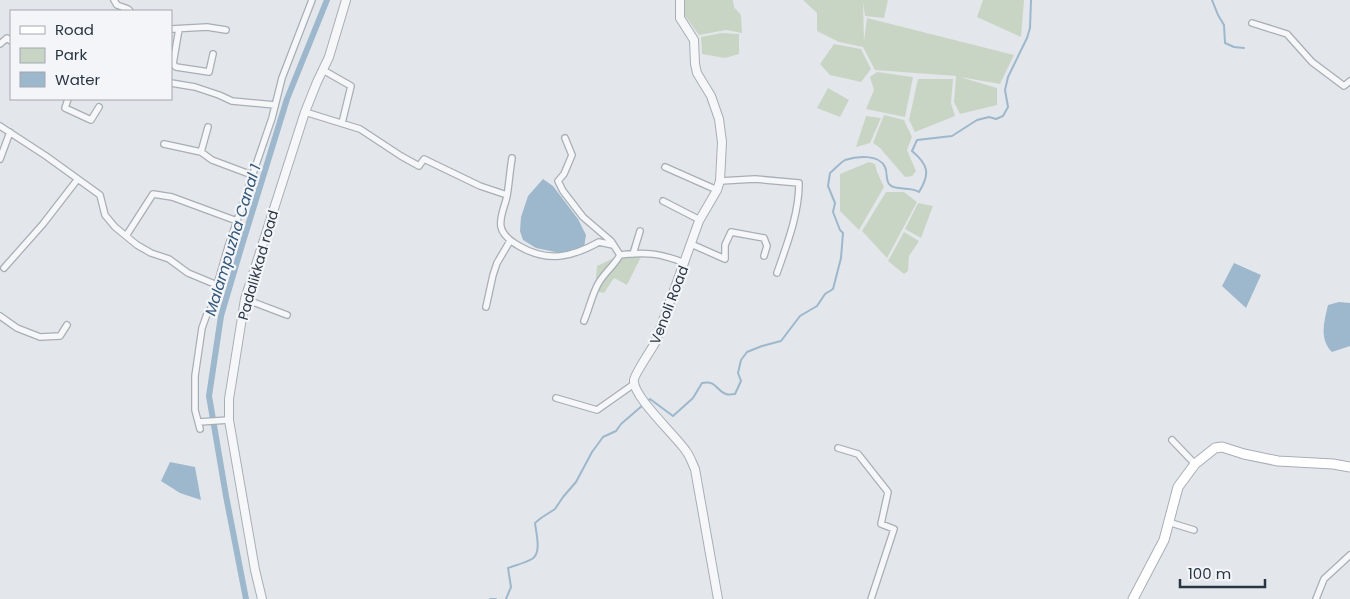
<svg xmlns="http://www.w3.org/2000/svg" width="1350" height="599" font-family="Poppins,sans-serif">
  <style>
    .green { fill: #c9d5c4 }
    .water { fill: #9db7cc }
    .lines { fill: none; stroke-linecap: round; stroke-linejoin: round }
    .stream { stroke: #9db7cc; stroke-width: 2 }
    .canal { stroke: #9db7cc; stroke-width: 6 }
    .minor-casing { stroke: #a8aeb6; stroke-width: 8 }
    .tertiary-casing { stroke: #a8aeb6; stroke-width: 10 }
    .secondary-casing { stroke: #a8aeb6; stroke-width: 11 }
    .minor { stroke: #f6f7f9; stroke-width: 5.5 }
    .tertiary { stroke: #f6f7f9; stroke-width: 8 }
    .secondary { stroke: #fff; stroke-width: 9 }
    .labels { text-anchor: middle; stroke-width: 4.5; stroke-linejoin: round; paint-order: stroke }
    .street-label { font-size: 14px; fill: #2a3544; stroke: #f3f5f8 }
    .water-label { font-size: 15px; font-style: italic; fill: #335779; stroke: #f3f5f8 }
  </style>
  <rect width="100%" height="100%" fill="#e3e7eb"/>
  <!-- green -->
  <path class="green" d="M685,0H733L734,7L741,15L742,33L726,30L699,35L683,13Z
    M803,0H888L884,18L865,16L863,2L864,41L867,18L1014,55L1000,84L960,77L997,88V105L960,114L954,102L956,76L875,70L863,47L839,42L817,31V13Z
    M983,0H1024L1021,37L977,17Z
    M722,33L739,34V54L725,58L702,54L701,37Z
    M834,44L861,49L871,69L861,82L830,75L820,64Z
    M877,72L913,77L905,117L866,109L874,90L870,77Z
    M918,79H953L951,103L955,116L915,132L909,120Z
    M828,88L849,100L840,117L817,108Z
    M884,115L904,120L912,137L907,150L916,171L912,176L905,177L880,148L873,143Z
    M866,116L881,118L870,143L856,147Z
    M869,162L875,164L877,172L884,187L859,230L840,211V174Z
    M886,192H904L917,202L887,258L862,231Z
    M918,203L933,206L921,238L905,229Z
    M904,232L919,241L909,256L908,271L904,274L888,261Z
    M616,257H641L627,285L614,278L604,293L595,291L597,266Z"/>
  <!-- water -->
  <path class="water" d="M543,179L553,186L578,219L586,235L584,248L560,253L536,248L523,240L520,231L521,217L528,196Z
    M1234,263L1261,275L1246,308L1222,286Z
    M1339,302L1350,303V346L1332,352C1319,339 1324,322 1328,305Z
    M170,462L195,467L201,500L180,493L161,481Z"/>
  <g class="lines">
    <!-- stream -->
    <path class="stream" d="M1212,0L1218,15L1224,25L1225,43L1234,47L1244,48
      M647,402L650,399L673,416L693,398L702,383C717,380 715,390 726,394C728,395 732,394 735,394L741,381L738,373L741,360L747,352L762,346L781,341L800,316L817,306L825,294L833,289L841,258L843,233L840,230L833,212L835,203L828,186L830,173C835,169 840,163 845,160C857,156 879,154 885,167C888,173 885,181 890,185C896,191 909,186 919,192C930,174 929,165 912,151L917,140L952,136L977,120L989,117L996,119L1003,116L1008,107L1005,90L1008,77L1027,38L1030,28L1031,0
      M490,599H496
      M506,599L511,587L508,568C516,565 525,563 532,559C542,553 536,533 535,523L541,518L555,509L563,497L576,482L592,452L603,437L616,431L621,424L643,405"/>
    <!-- canal -->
    <path class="canal" d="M246,599L226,496L209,396L221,316L242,245L287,99L327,0"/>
    <!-- minor casing -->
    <g class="minor-casing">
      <path id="minor" d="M114,0L117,5L128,9L130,11
        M1252,23L1287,34L1312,62L1344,86L1350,81
        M171,29L207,27L226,30
        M179,29L173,64L176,67L209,72L213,54
        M0,44L7,38L11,41
        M323,70L351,86L342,123
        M171,83L195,87L219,95L232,101L275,105
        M68,99L65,108L91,120L99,107
        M305,112L360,129L401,156L419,166L424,159L480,186L507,195
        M0,126L46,156L100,195L105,215L115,227L137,245L151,253L169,259L188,273L217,285
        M565,138L572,155L564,174L558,181L563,191L583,217L611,241L620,255C647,252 659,253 685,263
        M164,144L201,152L212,160L252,175
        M201,152L208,127
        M512,158C510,170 509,184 507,196C505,206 499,217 501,227C503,236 512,242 519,246C548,263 572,257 599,242L613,245
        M0,159L10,132
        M665,167L717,190
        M720,181L755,179L799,183C799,214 787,244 777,273
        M663,201L700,220
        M126,236L153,194L172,197L237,221
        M691,244L725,259V245L731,232L764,238L767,246L764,256
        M633,254L640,231
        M4,268L43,224L77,180
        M245,299L287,315
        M486,307L493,275L497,263L510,241
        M0,316L17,328L40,337L60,336L67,325
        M584,321C589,309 592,295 598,284C604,273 614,266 620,255
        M556,398L597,410L634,384
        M199,422L229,420
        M200,429L195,410V376L202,328L207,314L214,304L217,285L228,247L272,118L282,78L312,0
        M1172,440L1195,464
        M838,448L858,454L888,492L881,524L894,529L871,599
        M1168,522L1194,530
        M1316,599L1324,579L1350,555"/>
    </g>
    <!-- tertiary casing -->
    <g class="tertiary-casing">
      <path id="tertiary" d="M680,0V18L694,40L695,64L697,73L711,96L719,119L722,142L720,181L717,190L699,221L655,343C651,350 634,375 634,380C632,396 676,436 686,451C690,456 692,463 695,469L718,599
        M262,599L255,570L229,420V399L245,299L305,112L317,82L329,57L346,0"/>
    </g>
    <!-- secondary casing -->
    <g class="secondary-casing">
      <path id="secondary" d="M1133,599L1164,540L1178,487L1195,464L1215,448L1222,447L1244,454L1278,461L1333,464L1350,467"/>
    </g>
    <!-- minor -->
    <use href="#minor" class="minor"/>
    <!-- tertiary -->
    <use href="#tertiary" class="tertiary"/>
    <!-- secondary -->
    <use href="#secondary" class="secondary"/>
  </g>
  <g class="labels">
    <!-- street labels -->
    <g class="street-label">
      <text transform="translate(258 265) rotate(-74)" y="5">Padalikkad road</text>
      <text transform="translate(669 305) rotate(-69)" y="5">Venoli Road</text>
    </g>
    <!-- water labels -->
    <g class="water-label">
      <text transform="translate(233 240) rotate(-73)" y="5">Malampuzha Canal 1</text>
    </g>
  </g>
  <!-- legend -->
  <rect x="10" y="10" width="162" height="90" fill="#f3f5f8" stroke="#a3a8b0"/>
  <rect x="20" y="26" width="25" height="8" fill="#ffffff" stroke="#a3a8b0"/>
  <text x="55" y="35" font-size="15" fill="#2a3544">Road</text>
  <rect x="20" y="48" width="25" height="15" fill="#c9d5c4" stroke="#a3a8b0"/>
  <text x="55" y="60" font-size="15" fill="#2a3544">Park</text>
  <rect x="20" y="72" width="25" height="15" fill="#9db7cc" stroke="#a3a8b0"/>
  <text x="55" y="85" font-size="15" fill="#2a3544">Water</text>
  <!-- scale -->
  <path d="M1180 579v8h85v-8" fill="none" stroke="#2a3544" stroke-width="2.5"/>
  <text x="1188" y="579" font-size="15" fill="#2a3544" stroke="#f3f5f8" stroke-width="4" paint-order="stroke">100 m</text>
</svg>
